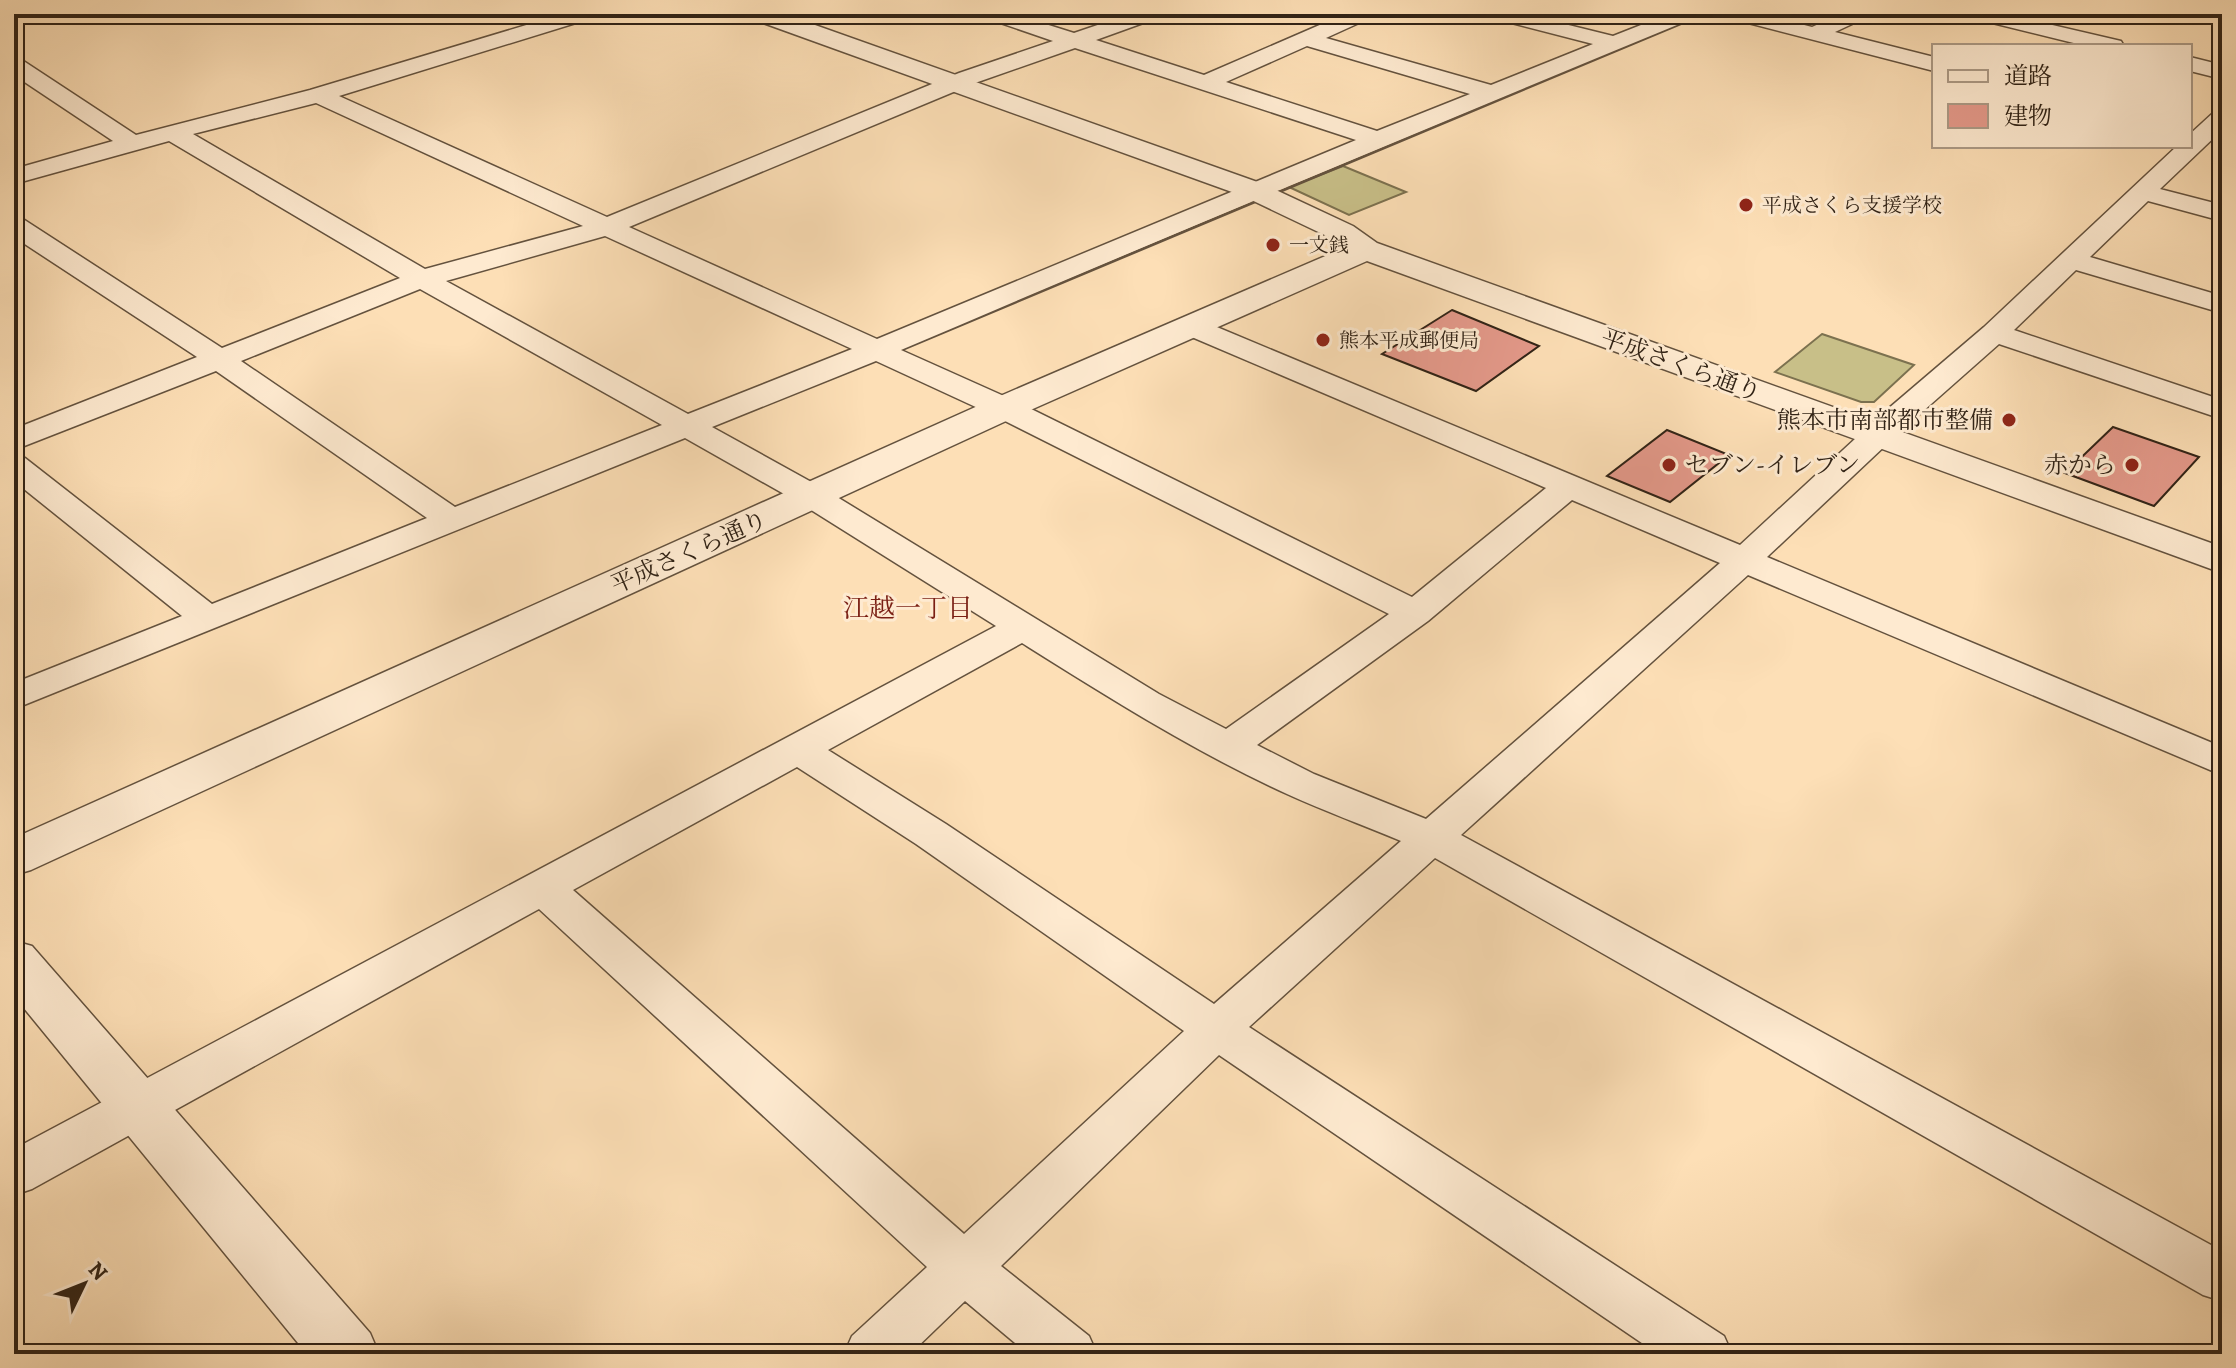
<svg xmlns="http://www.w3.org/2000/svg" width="2236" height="1368" font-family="Alegreya,'Noto Serif JP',serif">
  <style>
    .green { fill: #c8bf88; stroke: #7c714f; stroke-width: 2 }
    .building { fill: #e4998a; stroke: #312316; stroke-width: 2 }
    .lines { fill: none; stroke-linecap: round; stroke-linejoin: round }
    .minor-casing { stroke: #64523e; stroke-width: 3 }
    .tertiary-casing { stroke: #64523e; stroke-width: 3 }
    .minor { fill: #feead0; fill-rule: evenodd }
    .tertiary { fill: #feead0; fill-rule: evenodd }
    .poi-dot { fill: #8f2418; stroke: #feead0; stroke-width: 3 }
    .labels { text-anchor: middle; stroke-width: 6; stroke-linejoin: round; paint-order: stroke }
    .far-poi-label { font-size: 20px; fill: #312316; stroke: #feead0; text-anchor: start }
    .street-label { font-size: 24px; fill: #312316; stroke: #feead0 }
    .poi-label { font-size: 24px; fill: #312316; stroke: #feead0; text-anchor: end }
    .neighbourhood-label { font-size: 26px; fill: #7a1f14; stroke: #feead0 }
  </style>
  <rect width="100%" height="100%" fill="#fddfb6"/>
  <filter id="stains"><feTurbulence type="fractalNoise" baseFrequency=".0025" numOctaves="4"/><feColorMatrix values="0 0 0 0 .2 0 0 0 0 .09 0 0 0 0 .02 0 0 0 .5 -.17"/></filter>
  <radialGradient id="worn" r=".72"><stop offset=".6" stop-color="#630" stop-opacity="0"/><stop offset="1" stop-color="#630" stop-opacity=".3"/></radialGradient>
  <!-- green -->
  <path class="green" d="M1343,166L1406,192L1349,215L1289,187Z
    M1822,334L1914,365L1874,402H1861L1775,372Z"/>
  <!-- building -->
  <path class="building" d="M1452,310L1539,346L1476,391L1382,354Z
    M2113,427L2199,457L2154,506L2065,473Z
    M1667,430L1729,455L1670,502L1607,476Z"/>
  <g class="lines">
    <!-- minor casing -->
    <g class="minor-casing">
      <path id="minor" d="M563,14H595L592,18L339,96L607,217L959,73L1053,41L986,18L983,14H1014L1074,33L1130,14H1160L1157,18L1096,40L1204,75L1345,14H1373L1370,18L1326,38L1491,85L1593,44L1492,18L1489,14H1524L1613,36L1669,14H1697L1694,18C1430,127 1165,237 901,350L1015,401L1412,597L1546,488L1180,332L1176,326L1180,320L1190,317L1200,320L1740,545L1882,414L1984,327L2177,146H2190V134L2214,112L2222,110V130L2160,189L2222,205V221L2148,201L2090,257L2222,296V313L2076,270L2014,330L2222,400V419L1999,344L1904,428L1767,557L2222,747V775L1748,575L1461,835L2222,1251V1301L2203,1295L1435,858L1249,1027L1724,1336L1732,1354H1658L1219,1055L1001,1266L1089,1336L1097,1354H1028L965,1301L910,1354H844L852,1336L927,1267L539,909L32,1189L14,1195V1149L996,626L800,503L685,438L14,709V683L182,616L14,481V455L25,458L212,604L427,518L216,371L14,450V429L197,357L14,237V217L23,219L222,348L400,278L169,141L14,184V169L113,141L14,75V58L22,60L136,135L310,90ZM1307,46L1470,94L1377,131L1226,82ZM1075,48L1356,140L877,339L629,227L975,83ZM316,103L583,226L425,269L193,134ZM605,236L852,349L688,414L446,281ZM420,289L662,425L455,507L241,361ZM876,361L993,415L1389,614L1226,729L1159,694L824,489L712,427ZM1572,500L1720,563L1426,819L1314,774L1257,745L1428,621ZM1022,643C1108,697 1195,752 1287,794C1324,811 1363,825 1401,841L1214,1004L946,824L828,750ZM797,767L916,844L1184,1031L964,1234L573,890Z
        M1726,14H1761L1812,27L1841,14H1868L1865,18L1835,32L1934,57V71L1729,18Z
        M1969,14H2005L2121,41L2124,46H2086L1972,18Z
        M2206,14H2222V21L2209,18Z
        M2190,57L2222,65V79L2190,71Z"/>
    </g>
    <!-- tertiary casing -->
    <g class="tertiary-casing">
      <path id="tertiary" d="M749,14H784L1263,184L1353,226L1377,243L2222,547V573L1367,261L1017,416L31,870L14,875V838L991,400L1344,248L1331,238L1243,196L752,19Z
        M14,941L32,946L370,1333L379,1354H307L14,996Z"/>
    </g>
    <!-- minor -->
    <use href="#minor" class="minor"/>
    <!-- tertiary -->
    <use href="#tertiary" class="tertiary"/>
  </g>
  <!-- markers -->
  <g class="poi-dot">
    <circle cx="1746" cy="205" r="8"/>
    <circle cx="1273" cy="245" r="8"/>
    <circle cx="1323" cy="340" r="8"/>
    <circle cx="2009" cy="420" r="8"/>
    <circle cx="1669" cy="465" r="8"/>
    <circle cx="2132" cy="465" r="8"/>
  </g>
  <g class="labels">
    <!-- far-poi labels -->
    <g class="far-poi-label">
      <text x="1762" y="212">平成さくら支援学校</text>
      <text x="1289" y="252">一文銭</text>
      <text x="1339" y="347">熊本平成郵便局</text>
    </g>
    <!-- street labels -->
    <g class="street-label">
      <text transform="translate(1681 365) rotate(20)" y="8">平成さくら通り</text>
      <text transform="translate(689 552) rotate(-24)" y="8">平成さくら通り</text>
    </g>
    <!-- poi labels -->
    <g class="poi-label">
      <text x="1993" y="428">熊本市南部都市整備</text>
      <text x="1685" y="473" text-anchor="start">セブン-イレブン</text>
      <text x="2116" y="473">赤から</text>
    </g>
    <!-- neighbourhood labels -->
    <g class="neighbourhood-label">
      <text x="908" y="617">江越一丁目</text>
    </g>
  </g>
  <!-- margin -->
  <rect width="2236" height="1368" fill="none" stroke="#fddfb6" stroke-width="48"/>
  <rect x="16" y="16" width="2204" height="1336" fill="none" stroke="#312316" stroke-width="4"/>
  <rect x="24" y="24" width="2188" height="1320" fill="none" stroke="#312316" stroke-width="2"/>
  <!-- legend -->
  <rect x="1932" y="44" width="260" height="104" fill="#feead0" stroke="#ac9a86" stroke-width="2"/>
  <rect x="1948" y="70" width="40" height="12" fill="#feead0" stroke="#ac9a86" stroke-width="2"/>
  <text x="2004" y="84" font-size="24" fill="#312316">道路</text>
  <rect x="1948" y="104" width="40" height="24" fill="#e4998a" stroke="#ac9a86" stroke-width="2"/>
  <text x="2004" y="124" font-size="24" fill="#312316">建物</text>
  <!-- north arrow -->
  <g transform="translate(84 1284) rotate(47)" stroke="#feead0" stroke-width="6" paint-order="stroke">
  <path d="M0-6L14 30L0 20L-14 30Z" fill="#312316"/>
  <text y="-12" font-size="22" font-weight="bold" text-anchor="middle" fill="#312316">N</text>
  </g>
  <rect width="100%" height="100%" filter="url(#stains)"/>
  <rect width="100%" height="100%" fill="url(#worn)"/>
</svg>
